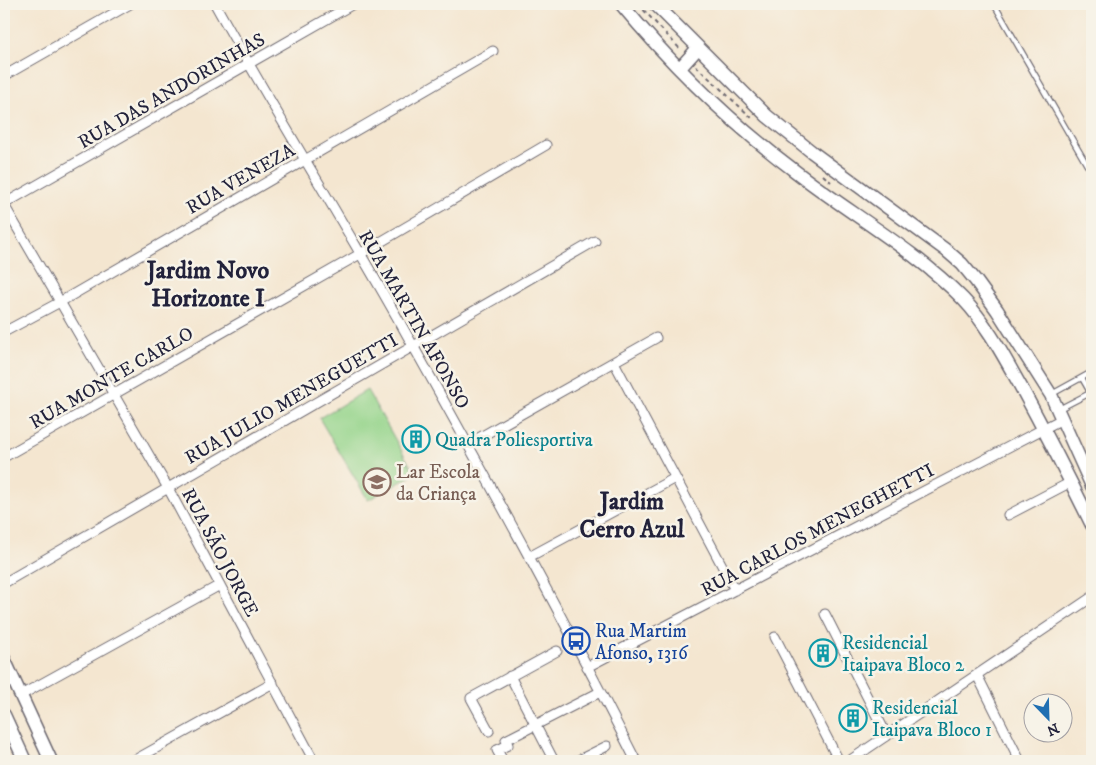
<svg xmlns="http://www.w3.org/2000/svg" width="1096" height="765" font-family="'IM FELL DW Pica',serif">
  <style>
    .green { fill: #95d48b; stroke: #5c7b63 }
    .lines { fill: none; stroke-linecap: round; stroke-linejoin: round }
    .service-casing { stroke: #6c676f; stroke-width: 7 }
    .minor-casing { stroke: #6c676f; stroke-width: 11 }
    .secondary-casing { stroke: #6c676f; stroke-width: 15 }
    .path { stroke: #6c676f; stroke-width: 2; stroke-dasharray: 4 4; stroke-linecap: butt }
    .service { stroke: #fff; stroke-width: 4.5 }
    .minor { stroke: #fff; stroke-width: 9 }
    .secondary { stroke: #fff; stroke-width: 12 }
    .labels { text-anchor: middle; stroke-width: 5; stroke-linejoin: round; paint-order: stroke }
    .street-label { font-size: 19px; fill: #22223b; stroke: #f7f3e8 }
    .culture-label { font-size: 19px; fill: #0d838f; stroke: #f7f3e8; text-anchor: start }
    .education-label { font-size: 19px; fill: #785e54; stroke: #f7f3e8; text-anchor: start }
    .transit-label { font-size: 19px; fill: #164399; stroke: #f7f3e8; text-anchor: start }
    .district-label { font-size: 24px; font-weight: bold; fill: #22223b; stroke: #f7f3e8 }
  </style>
  <rect width="100%" height="100%" fill="#f7f3e8"/>
  <filter id="ink" filterUnits="userSpaceOnUse"><feTurbulence type="fractalNoise" baseFrequency=".02" numOctaves="2"/><feDisplacementMap in="SourceGraphic" scale="10" xChannelSelector="R" yChannelSelector="G"/><feConvolveMatrix kernelMatrix="1 2 1 2 8 2 1 2 1" color-interpolation-filters="sRGB"/></filter>
  <filter id="wash" filterUnits="userSpaceOnUse"><feTurbulence type="fractalNoise" baseFrequency=".0096" numOctaves="4" result="noise"/><feDisplacementMap in="SourceGraphic" scale="20" xChannelSelector="R" yChannelSelector="G"/><feGaussianBlur stdDeviation="1.12" result="paint"/><feColorMatrix in="noise" values="0 0 0 0 0 0 0 0 0 0 0 0 0 0 0 0 0 1.4 0 .05"/><feComposite in="paint" operator="in"/></filter>
  <g filter="url(#wash)">
    <rect width="100%" height="100%" fill="#f4e6d0"/>
    <!-- green -->
    <path class="green" d="M367,390L415,474L368,500L319,418Z"/>
  </g>
  <g filter="url(#ink)">
    <g class="lines">
      <!-- service casing -->
      <g class="service-casing">
        <path id="service" d="M994,4L1087,165L1092,169
          M1082,378L1090,392
          M1052,394L1092,372
          M1059,409L1092,392"/>
      </g>
      <!-- minor casing -->
      <g class="minor-casing">
        <path id="minor" d="M215,4C277,116 345,224 407,335C486,476 563,617 636,761
          M4,76L130,4
          M4,204L353,4
          M4,205L168,488L314,761
          M4,332L60,302L493,51
          M614,362L735,590
          M468,444L656,338
          M4,457L360,254L546,145
          M1008,515L1071,482
          M529,557L675,478
          M4,583L595,241
          M825,614L887,736
          M775,637L839,761
          M587,667L1062,419
          M977,675L1020,761
          M510,676L554,761
          M21,695L220,585
          M489,731L471,698L557,651
          M133,761L273,683
          M503,761L497,750L508,745L506,740L600,692
          M577,761L607,746
          M849,761L1092,597"/>
      </g>
      <!-- secondary casing -->
      <g class="secondary-casing">
        <path id="secondary" d="M621,4C672,65 731,123 795,171C850,214 914,249 963,299C987,324 1004,357 1021,387C1046,433 1069,478 1092,525
          M655,4L767,116L812,152L947,251L962,264L976,281L997,310L1051,395L1092,486
          M680,68L698,48
          M4,659L51,761
          M4,715L25,761"/>
      </g>
      <!-- path -->
      <path class="path" d="M638,4L681,50
        M696,66L753,119
        M823,175L831,182"/>
      <!-- service -->
      <use href="#service" class="service"/>
      <!-- minor -->
      <use href="#minor" class="minor"/>
      <!-- secondary -->
      <use href="#secondary" class="secondary"/>
    </g>
  </g>
  <!-- icons -->
  <defs>
    <g id="building-ring" transform="scale(1.4375)"><circle r="9.5" fill="#f7f3e8" stroke="#0f9aa8" stroke-width="1.5"/><path d="M-4-6H4V6H1V3H-1V6H-4ZM-2.5-4.3h1.7v1.8h-1.7ZM.8-4.3h1.7v1.8H.8ZM-2.5-1h1.7V.8h-1.7ZM.8-1h1.7V.8H.8Z" fill="#0f9aa8"/></g>
    <g id="school-ring" transform="scale(1.4375)"><circle r="9.5" fill="#f7f3e8" stroke="#8d6e63" stroke-width="1.5"/><path d="M0-5L7-2L0 1L-7-2ZM-4 1L0 2.5L4 1V4Q0 6-4 4Z" fill="#8d6e63"/></g>
    <g id="bus-ring" transform="scale(1.4375)"><circle r="9.5" fill="#f7f3e8" stroke="#1a4fb4" stroke-width="1.5"/><path d="M-5-6H5V4H4V6H2V4H-2V6H-4V4H-5ZM-3.5-4V0h7V-4ZM-3.5 1.2v1.5H-2V1.2ZM2 1.2v1.5H3.5V1.2Z" fill="#1a4fb4"/></g>
  </defs>
  <g fill-rule="evenodd">
    <use href="#building-ring" x="416" y="439"/>
    <use href="#school-ring" x="377" y="482"/>
    <use href="#bus-ring" x="576" y="641"/>
    <use href="#building-ring" x="823" y="653"/>
    <use href="#building-ring" x="853" y="718"/>
  </g>
  <g class="labels">
    <!-- street labels -->
    <g class="street-label">
      <text transform="translate(171 90) rotate(-30)" y="7">RUA DAS ANDORINHAS</text>
      <text transform="translate(240 178) rotate(-30)" y="7">RUA VENEZA</text>
      <text transform="translate(415 319) rotate(60)" y="7">RUA MARTIN AFONSO</text>
      <text transform="translate(111 377) rotate(-30)" y="7">RUA MONTE CARLO</text>
      <text transform="translate(291 398) rotate(-30)" y="7">RUA JULIO MENEGUETTI</text>
      <text transform="translate(817 529) rotate(-28)" y="7">RUA CARLOS MENEGHETTI</text>
      <text transform="translate(221 552) rotate(62)" y="7">RUA SÃO JORGE</text>
    </g>
    <!-- culture labels -->
    <g class="culture-label">
      <text x="435" y="446">Quadra Poliesportiva</text>
      <text x="842" y="649">Residencial<tspan x="842" dy="22">Itaipava Bloco 2</tspan></text>
      <text x="872" y="714">Residencial<tspan x="872" dy="22">Itaipava Bloco 1</tspan></text>
    </g>
    <!-- education labels -->
    <g class="education-label">
      <text x="396" y="478">Lar Escola<tspan x="396" dy="22">da Criança</tspan></text>
    </g>
    <!-- transit labels -->
    <g class="transit-label">
      <text x="595" y="637">Rua Martim<tspan x="595" dy="22">Afonso, 1316</tspan></text>
    </g>
    <!-- district labels -->
    <g class="district-label">
      <text x="208" y="278">Jardim Novo<tspan x="208" dy="28">Horizonte I</tspan></text>
      <text x="632" y="509">Jardim<tspan x="632" dy="28">Cerro Azul</tspan></text>
    </g>
  </g>
  <!-- margin -->
  <rect width="1096" height="765" fill="none" stroke="#f7f3e8" stroke-width="20"/>
  <!-- north arrow -->
  <g transform="translate(1048 718) rotate(157)"><circle r="24" fill="#f7f3e8" stroke="#a29fa3"/>
  <path d="M0-4L9 19L0 12L-9 19Z" fill="#1f6fb2"/>
  <text y="-8" font-size="14" font-weight="bold" text-anchor="middle" fill="#22223b">N</text>
  </g>
</svg>
